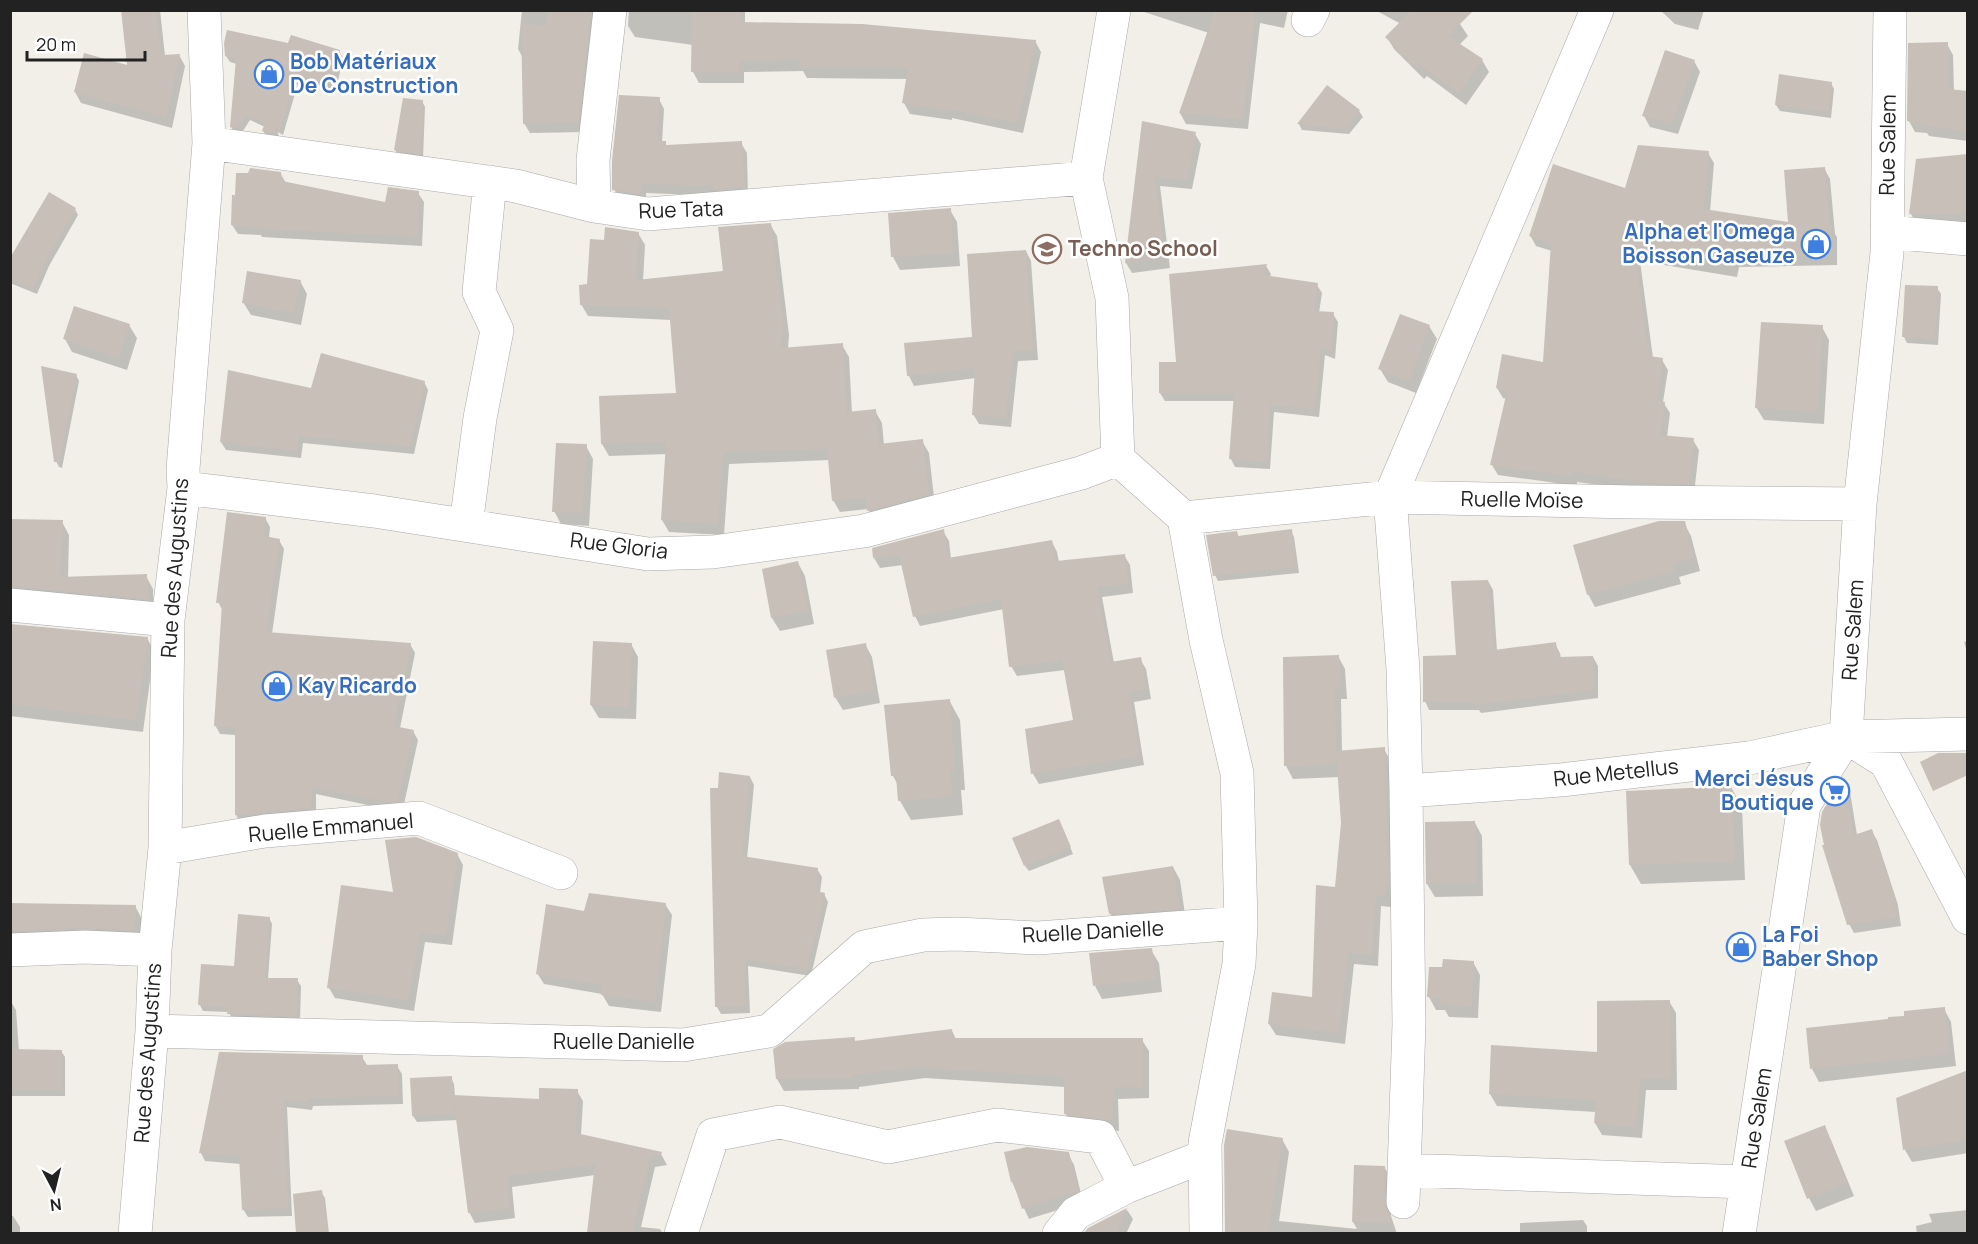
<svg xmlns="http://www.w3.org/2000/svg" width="1978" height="1244" font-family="Manrope,sans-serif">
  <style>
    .shadow { fill: #0003 }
    .building { fill: #c7bfb8 }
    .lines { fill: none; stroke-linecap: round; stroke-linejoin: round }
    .street-casing { stroke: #a9a9a9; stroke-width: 34 }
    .street { stroke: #fff; stroke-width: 33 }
    .labels { text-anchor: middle; stroke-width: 5; stroke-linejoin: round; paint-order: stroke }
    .shop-label { font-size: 21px; font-weight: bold; fill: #366cbe; stroke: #fff; text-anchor: start }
    .street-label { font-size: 21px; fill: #222; stroke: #fff }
    .education-label { font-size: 21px; font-weight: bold; fill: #785e54; stroke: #fff; text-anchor: start }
  </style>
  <rect width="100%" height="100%" fill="#f2efe9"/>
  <!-- shadow -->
  <path class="shadow" d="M122,10H160L165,56L179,55L185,66L172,128L81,103L75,92L129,67Z
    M522,10H600L584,132L530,133L524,123L523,58L518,49Z
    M629,10H745V24L1035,41L1041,52L1023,133L952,118V120L910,114L904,103L908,79L807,78L803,71L744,72V83H699L693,72V45L635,37L628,26Z
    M1138,10H1288L1284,28L1260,23L1248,129L1186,124L1180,113L1209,33Z
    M1375,10H1447L1460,24L1468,36L1459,45L1482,60L1489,72L1466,105L1427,76L1424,79L1394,49L1387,37L1401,24Z
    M1660,10H1704L1698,30L1675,24Z
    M1947,44L1953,55L1954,91L1968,93V141L1929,136L1927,133L1915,132L1909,121Z
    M289,45L339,51L343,58L336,90L299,80L283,135L278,132L279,139L267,137L263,131L265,127L250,120L241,134L235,133L231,127L237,64L230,62L226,56Z
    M1694,61L1700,72L1678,134L1650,127L1644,116Z
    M1831,83L1834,89L1831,118L1780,111L1776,105Z
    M1327,87L1359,111L1363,117L1349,134L1302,130L1299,124Z
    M659,99L664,109L662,143H665L667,146L741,143L747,153L748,197L646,193V203L620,199L614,189Z
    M422,101L425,107L423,159L399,156L395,150Z
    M1143,123L1195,134L1201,144L1192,189L1160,186L1170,268L1132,273L1126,263Z
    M1708,153L1714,163L1710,212L1790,224L1824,168L1830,179L1835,234L1837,237V265L1739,267L1737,277L1640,261L1653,358L1662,360L1668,370L1663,402L1670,413L1667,437L1693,440L1699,450L1694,494L1657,493L1577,482V486L1498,475L1492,465L1507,399L1503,398L1497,388L1544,364L1552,251L1536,246L1530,235Z
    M1968,155V226L1918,227L1911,214Z
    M280,173L286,183L386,204L418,193L424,202L422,246L262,237L261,235L238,234L232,225L237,197Z
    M75,209L78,215L49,266L37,294L10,283V261Z
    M950,210L957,222L960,266L900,270L893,257Z
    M770,224L777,236L789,335L788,349L842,345L849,357L852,413L875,411L882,423L884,445L922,441L929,453L935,506L875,522L868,509L840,512L833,500L829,460L729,464L724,535L669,532L662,520L667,454L609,456L602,444L600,397L677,394L671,320L588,316L581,304L606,242L638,233L645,245L643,281L725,273Z
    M1026,251L1031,261L1038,360L1018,361L1011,427L979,424L973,414L976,378L914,386L909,376L905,344L974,338Z
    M1266,266L1271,274L1270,277L1317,285L1322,293L1319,313L1333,314L1338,322L1335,359L1325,355L1319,417L1274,412L1270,469L1235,467L1231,459L1235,401H1165L1160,393L1177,363Z
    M300,281L307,294L301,325L251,315L243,302Z
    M1937,288L1941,294L1938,345L1907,343L1904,337Z
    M129,325L137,338L127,370L72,352L65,339Z
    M1429,326L1437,339L1416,393L1388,382L1380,369Z
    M1822,327L1829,340L1824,424L1764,420L1756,407Z
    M76,375L79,381L62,468L59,467L56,461Z
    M424,382L428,390L414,454L303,443L301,458L226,450L221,442L312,389Z
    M586,446L593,459L589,526L561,524L554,511Z
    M265,518L270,527L269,538L279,540L284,549L272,634L410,644L415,653L400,728L413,731L418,740L403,809L391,810L316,794V817L241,823L236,815V735L220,734L215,725L223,611L218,602Z
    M10,520L62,522L69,535L68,579L146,576L153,589L154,612L10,591Z
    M1684,523L1691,536L1700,571L1679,577L1681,584L1595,607L1588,594Z
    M943,531L949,541L951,559L1052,542L1057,552L1059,562L1124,555L1130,565L1133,593L1102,597L1114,663L1140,659L1146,669L1151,699L1134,702L1144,765L1039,784L1033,774L1075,721L1065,670L1017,676L1011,666L1004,609L920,626L915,616L903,565L880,568L874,558Z
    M1291,531L1294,537L1299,573L1218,581L1215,575L1237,533L1239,537Z
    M798,563L805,576L814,624L780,631L772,618Z
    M1488,581L1493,590L1497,651L1555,644L1560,653L1561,659L1593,657L1598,666V698L1481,713L1479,710H1429L1425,701L1458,657Z
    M147,638L154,651L143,732L10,716V642Z
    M1968,641V655L1964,642Z
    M631,644L638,657L636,719L599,718L591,705Z
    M865,644L872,657L880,703L843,710L835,697Z
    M1338,656L1345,669L1347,699H1341L1342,752L1384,749L1390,760L1391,907L1381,906L1378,966L1354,964L1345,1044L1276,1035L1269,1024L1313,998L1336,889L1342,823L1339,777L1293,779L1286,766Z
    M949,700L960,720L965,790H961L963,815L911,820L900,801L898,785L893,776Z
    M750,777L754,785L747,859L817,869L822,877L820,893L824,894L828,902L811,976L748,966L750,1013L721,1014L717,1007L719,789Z
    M1844,783L1850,792L1857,835L1871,830L1877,840L1898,905L1901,926L1854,933L1849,924Z
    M1731,787L1742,807L1745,880L1641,884L1630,865Z
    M1475,823L1482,836L1483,896L1435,897L1427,884Z
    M1062,827L1073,854L1029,871L1025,866Z
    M457,854L463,865L452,945L425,942L414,1011L335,998L329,988L395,894Z
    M1173,867L1180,880L1186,921L1118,926L1110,913Z
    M665,904L672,915L661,1012L609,1006L602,994L544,984L537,973L585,913Z
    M10,905L135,906L142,919V943L10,942Z
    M269,918L272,924L268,979L297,980L301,986L300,1022L232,1020L229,1012L203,1011L200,1005L236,967Z
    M1151,950L1159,963L1162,992L1102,999L1095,986Z
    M1473,962L1480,975L1478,1018L1449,1017L1445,1010H1436L1429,997L1444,969Z
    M10,1000L16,1010L19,1051H61L65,1057V1096H10Z
    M1669,1001L1676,1013L1677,1090H1646L1642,1138L1602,1135L1595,1123L1596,1112L1497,1106L1490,1094L1599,1053Z
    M1944,1009L1951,1022L1956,1066L1819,1082L1812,1069L1890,1020Z
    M952,1031L956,1039L1142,1040L1149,1051V1098L1118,1099L1119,1131L1072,1125L1065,1113V1087L925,1078L859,1087V1089L784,1091L777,1079L854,1038L856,1043Z
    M220,1053L362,1057L367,1065L397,1066L402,1074L403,1104L313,1106L312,1110L287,1107L292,1216L248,1217L243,1209L241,1164L205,1161L201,1153Z
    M451,1078L454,1084L455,1097L540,1100L577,1091L583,1101L581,1135L661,1154L667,1165L655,1167L641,1227L660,1229L663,1234H589L595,1175L512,1187L515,1218L475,1223L469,1212L458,1120L417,1122L413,1116Z
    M1968,1106V1153L1912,1162L1905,1150Z
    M1824,1127L1831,1140L1854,1196L1816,1211L1809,1198Z
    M1282,1139L1289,1152L1279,1221L1357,1229L1353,1222L1385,1168L1392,1181L1391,1216L1397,1234H1225V1145Z
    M1068,1154L1074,1165L1083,1202L1029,1219L1012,1182Z
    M321,1192L325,1198L329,1234H297L295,1195Z
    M1127,1210L1133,1219L1126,1234H1085L1089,1229Z
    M1968,1210V1234H1917L1916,1226L1932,1222L1929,1214Z
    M10,1216H13L20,1227V1234H10Z
    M1583,1220L1587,1226V1234H1520V1223Z"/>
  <!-- building -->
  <path class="building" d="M121,10H156L161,55L180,54L166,118L74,92L84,53L127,65Z
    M547,10H591L578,122L523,124L521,23L546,26Z
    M692,10H740V22L862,24L1036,40L1017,123L946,108V110L902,103L908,68H799L800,60L739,61V73L691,72Z
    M1215,10H1255L1243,119L1179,113Z
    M1412,10H1474L1448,36L1483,59L1459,93L1419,65L1416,68L1385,37Z
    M227,30L288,43L291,35L340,50L333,85L296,75L280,130L275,128L276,133L262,131L265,123L246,115L237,128L230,127L236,59L225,56L224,43Z
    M1948,42V89L1968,91V132L1921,125V123L1907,121L1908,43Z
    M1665,50L1695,60L1672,124L1642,116Z
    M1779,74L1832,82L1828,112L1775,105Z
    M1327,85L1360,110L1346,129L1297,124Z
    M619,95L660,97L657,141H666V145L742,141L744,187L713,190V186L641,184V194L612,190V161Z
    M403,98L423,100L421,154L394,150Z
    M1142,121L1196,132L1187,180L1155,177L1165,258L1125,263Z
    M1638,145L1709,151L1704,209L1788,222L1784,170L1825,167L1830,225H1832V255L1733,257L1732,267L1635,252L1649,356L1663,358L1657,400L1665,402L1660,435L1694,438L1689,484L1651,483L1572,472L1571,476L1490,465L1507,391L1496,388L1502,354L1543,362L1551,243L1529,236L1553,164L1625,188Z
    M1968,154V214H1909L1916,159Z
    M250,168L281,172L282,181L385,202L388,187L419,191L418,237L255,228V227L231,225L232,195H235L236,173H248Z
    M49,192L76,208L46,259L34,288L10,279V258Z
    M951,208L953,253L891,257L888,213Z
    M771,223L783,322L781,348L843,343L847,412L876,409L879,444L923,439L929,494L867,511L865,497L832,501L827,449L723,452L718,524L661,520L666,442L601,444L599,396L676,393L669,308L580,305L579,285L587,284L590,239L604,240L605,227L639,232L636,280L723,271L718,227Z
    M1026,250L1033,350L1013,351L1006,418L972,415L975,368L907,376L904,343L972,337L967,254Z
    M1267,264L1264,275L1318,283L1314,311L1334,312L1331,351L1321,348L1315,409L1270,405L1267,462L1229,459L1234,393H1159V362H1176L1169,274Z
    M247,271L301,280L294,313L242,303Z
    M1905,285L1938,286L1935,339L1902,337Z
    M74,306L130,324L119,358L63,339Z
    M1400,314L1430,325L1409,381L1378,369Z
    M1761,322L1823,325L1817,412L1755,408Z
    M321,353L425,381L410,446L299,436L297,451L220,442L228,370L311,388Z
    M41,366L77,374L59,462H54Z
    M556,443L587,444L582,513L552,512Z
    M227,512L266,517L264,536L280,539L266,632L411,643L394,726L414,730L398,801L385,802L312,787L311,808L235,815V727L214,726L222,603H216Z
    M10,519L63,520L60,577L147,574L148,599L10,586Z
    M1659,521H1685L1694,558L1673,564L1675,571L1587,595L1573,545Z
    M944,529L948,558L1052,540L1056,561L1125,554L1128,584L1097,587L1111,662L1141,657L1147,689L1129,692L1140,756L1031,774L1025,729L1073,720L1062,660L1009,667L1001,599L913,617L899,555L873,558L872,548Z
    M1292,529L1296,567L1213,576L1206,535L1237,531L1238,536Z
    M798,561L808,611L771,618L762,569Z
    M1488,580L1494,650L1556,642L1558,657L1593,656L1594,690L1475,705L1474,702H1423V656L1456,655L1451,581Z
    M10,624L148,637L136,720L10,704Z
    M593,641L632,643L629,707L590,705Z
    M866,643L874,690L834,698L826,650Z
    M1339,655L1340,686H1335L1336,764L1284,766L1283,657Z
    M950,699L955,771H950L953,796L898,801L896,776H891L884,705Z
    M1385,747L1388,885H1386L1385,896L1376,895L1372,955L1348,953L1339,1033L1268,1024L1272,992L1312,997L1316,885L1335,887L1341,823L1336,751Z
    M1938,753H1968V775L1933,791L1920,762Z
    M719,772L750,776L742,856L818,868L816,891L825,893L807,969L745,959L746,1006L715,1007L710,788H718Z
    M1841,781H1845L1854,835L1872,829L1893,894L1897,917L1847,925L1822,845H1824L1820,825L1822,812Z
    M1731,786L1735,861L1629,865L1626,791Z
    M1059,819L1071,847L1024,866L1012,838Z
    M1475,821L1476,883L1426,884L1425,822Z
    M416,837L458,853L446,935L420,932L408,1000L327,988L341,885L393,892L385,840Z
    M1173,866L1180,909L1109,914L1102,877Z
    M589,893L666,903L655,1002L601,995L602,985L536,974L546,904L584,911Z
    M10,903L136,905L135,930L84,928L10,931Z
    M238,914L270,917L265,978H298L297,1016L227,1014L228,1007L198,1005L201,964L234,966Z
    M1152,948L1156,979L1093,986L1089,953Z
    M1443,959L1474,961L1472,1006L1440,1004V998L1427,997L1429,967H1442Z
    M1670,1000L1671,1078L1640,1079L1636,1127L1594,1123L1596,1100L1489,1094L1491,1045L1597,1052V1001Z
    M1945,1007L1949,1054L1810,1069L1806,1028L1888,1019V1017L1904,1016V1011Z
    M952,1029L953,1038H1143V1087H1113V1120H1106L1064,1114V1077L918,1067L853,1075V1078L776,1079L773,1049L785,1042L855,1037L854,1041Z
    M10,1049L62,1050V1090H10Z
    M219,1052L363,1055V1065L398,1064L399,1096L309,1098L308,1102L283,1100L288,1208L242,1210L239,1156L199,1153Z
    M1968,1070V1140L1903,1150L1896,1098Z
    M452,1076L454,1114L412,1116L410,1078Z
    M539,1088L578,1089L576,1133L662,1152L661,1155L650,1157L632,1233H587L595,1164L507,1176L510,1208L468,1213L453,1095L539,1099Z
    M1825,1125L1847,1183L1807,1199L1784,1141Z
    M1227,1129L1283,1138L1268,1233H1225L1224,1145Z
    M1027,1147L1069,1152L1078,1191L1022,1209L1013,1182H1011L1004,1152Z
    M1354,1165L1385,1166L1384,1201L1386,1210L1390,1215V1223L1352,1222Z
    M322,1190L328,1233H296L293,1194Z
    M1127,1208L1116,1233H1084L1088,1228Z"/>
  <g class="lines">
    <!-- street casing -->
    <g class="street-casing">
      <path id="street" d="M1114,10L1086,178L1112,298L1118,459L1184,518L1206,640L1237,773L1241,923L1239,964L1205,1143L1206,1234
        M1308,20L1313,10
        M209,143L516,186L594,206L648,214L1086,178
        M594,206L593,160L610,10
        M1887,232L1968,239
        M184,488L374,511L648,554L713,552L864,531L1081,473L1118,459
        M1184,518L1390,497L1634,502L1860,504
        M466,525L480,418L497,330L479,292L490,182
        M10,605L168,620
        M1846,737L1886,762L1968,918
        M1406,791L1561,780L1749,758L1846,737L1968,734
        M165,848L265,831L419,818L561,873
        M10,950L85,947L155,950
        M152,1031L683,1045L769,1031L864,947L923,935L957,934L1038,938L1241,923
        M1404,1170L1747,1182
        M1403,1202L1409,1024L1406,791L1403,669L1390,497L1597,10
        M135,1234L152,1031L155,950L165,848L168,620L184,488L183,469L209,143L204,10
        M681,1234L713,1135L780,1122L888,1147L997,1125L1100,1137L1126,1187
        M1059,1234L1076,1213L1126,1187L1205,1156
        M1739,1234L1804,805L1846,737L1860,504L1887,253L1890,10"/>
    </g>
    <!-- street -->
    <use href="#street" class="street"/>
  </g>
  <!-- icons -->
  <defs>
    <g id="shop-ring" transform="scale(1.5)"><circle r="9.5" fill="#fff" stroke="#3f7fe0" stroke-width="1.5"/><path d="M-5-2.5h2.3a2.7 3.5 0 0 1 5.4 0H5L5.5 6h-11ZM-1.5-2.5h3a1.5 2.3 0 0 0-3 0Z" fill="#3f7fe0"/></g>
    <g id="university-ring" transform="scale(1.5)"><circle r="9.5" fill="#fff" stroke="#8d6e63" stroke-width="1.5"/><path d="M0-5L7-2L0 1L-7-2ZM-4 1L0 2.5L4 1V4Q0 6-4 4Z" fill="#8d6e63"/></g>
    <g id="supermarket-ring" transform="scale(1.5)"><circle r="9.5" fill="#fff" stroke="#3f7fe0" stroke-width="1.5"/><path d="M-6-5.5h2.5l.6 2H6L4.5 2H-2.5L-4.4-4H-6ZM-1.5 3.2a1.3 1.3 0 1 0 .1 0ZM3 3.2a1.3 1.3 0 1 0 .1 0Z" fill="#3f7fe0"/></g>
  </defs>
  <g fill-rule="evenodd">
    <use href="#shop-ring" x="269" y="74"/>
    <use href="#shop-ring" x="1816" y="244"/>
    <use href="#university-ring" x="1047" y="249"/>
    <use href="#shop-ring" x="277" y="686"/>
    <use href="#supermarket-ring" x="1835" y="791"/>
    <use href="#shop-ring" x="1741" y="947"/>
  </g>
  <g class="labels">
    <!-- shop labels -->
    <g class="shop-label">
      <text x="290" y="69">Bob Matériaux<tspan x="290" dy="24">De Construction</tspan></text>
      <text x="1795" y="239" text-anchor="end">Alpha et l'Omega<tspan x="1795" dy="24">Boisson Gaseuze</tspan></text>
      <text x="298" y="693">Kay Ricardo</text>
      <text x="1814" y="786" text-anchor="end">Merci Jésus<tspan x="1814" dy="24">Boutique</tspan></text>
      <text x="1762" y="942">La Foi<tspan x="1762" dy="24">Baber Shop</tspan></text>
    </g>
    <!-- street labels -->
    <g class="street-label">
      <text transform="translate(1888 145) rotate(-89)" y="7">Rue Salem</text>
      <text transform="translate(681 210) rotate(-2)" y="7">Rue Tata</text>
      <text transform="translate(1522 500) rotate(1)" y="7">Ruelle Moïse</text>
      <text transform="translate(619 546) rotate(7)" y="7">Rue Gloria</text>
      <text transform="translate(175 568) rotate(-86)" y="7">Rue des Augustins</text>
      <text transform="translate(1853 630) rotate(-86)" y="7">Rue Salem</text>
      <text transform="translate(1616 773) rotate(-6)" y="7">Rue Metellus</text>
      <text transform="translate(331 828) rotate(-5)" y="7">Ruelle Emmanuel</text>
      <text transform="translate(1093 932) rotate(-3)" y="7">Ruelle Danielle</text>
      <text x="624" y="1049">Ruelle Danielle</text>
      <text transform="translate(148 1053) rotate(-86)" y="7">Rue des Augustins</text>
      <text transform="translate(1757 1118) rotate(-81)" y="7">Rue Salem</text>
    </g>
    <!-- education labels -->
    <g class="education-label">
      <text x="1068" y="256">Techno School</text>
    </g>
  </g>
  <!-- border -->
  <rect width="1978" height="1244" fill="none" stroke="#222222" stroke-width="24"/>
  <!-- north arrow -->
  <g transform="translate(54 1190) rotate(173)" stroke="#ffffff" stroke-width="4.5" paint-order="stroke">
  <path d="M0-4.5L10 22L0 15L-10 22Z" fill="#222222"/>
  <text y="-9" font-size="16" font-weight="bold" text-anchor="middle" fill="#222222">N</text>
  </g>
  <!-- scale -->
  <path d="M27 51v9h118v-9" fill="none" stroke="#222222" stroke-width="3"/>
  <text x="36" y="51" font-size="18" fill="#222222" stroke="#ffffff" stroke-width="4.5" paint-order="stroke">20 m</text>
</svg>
